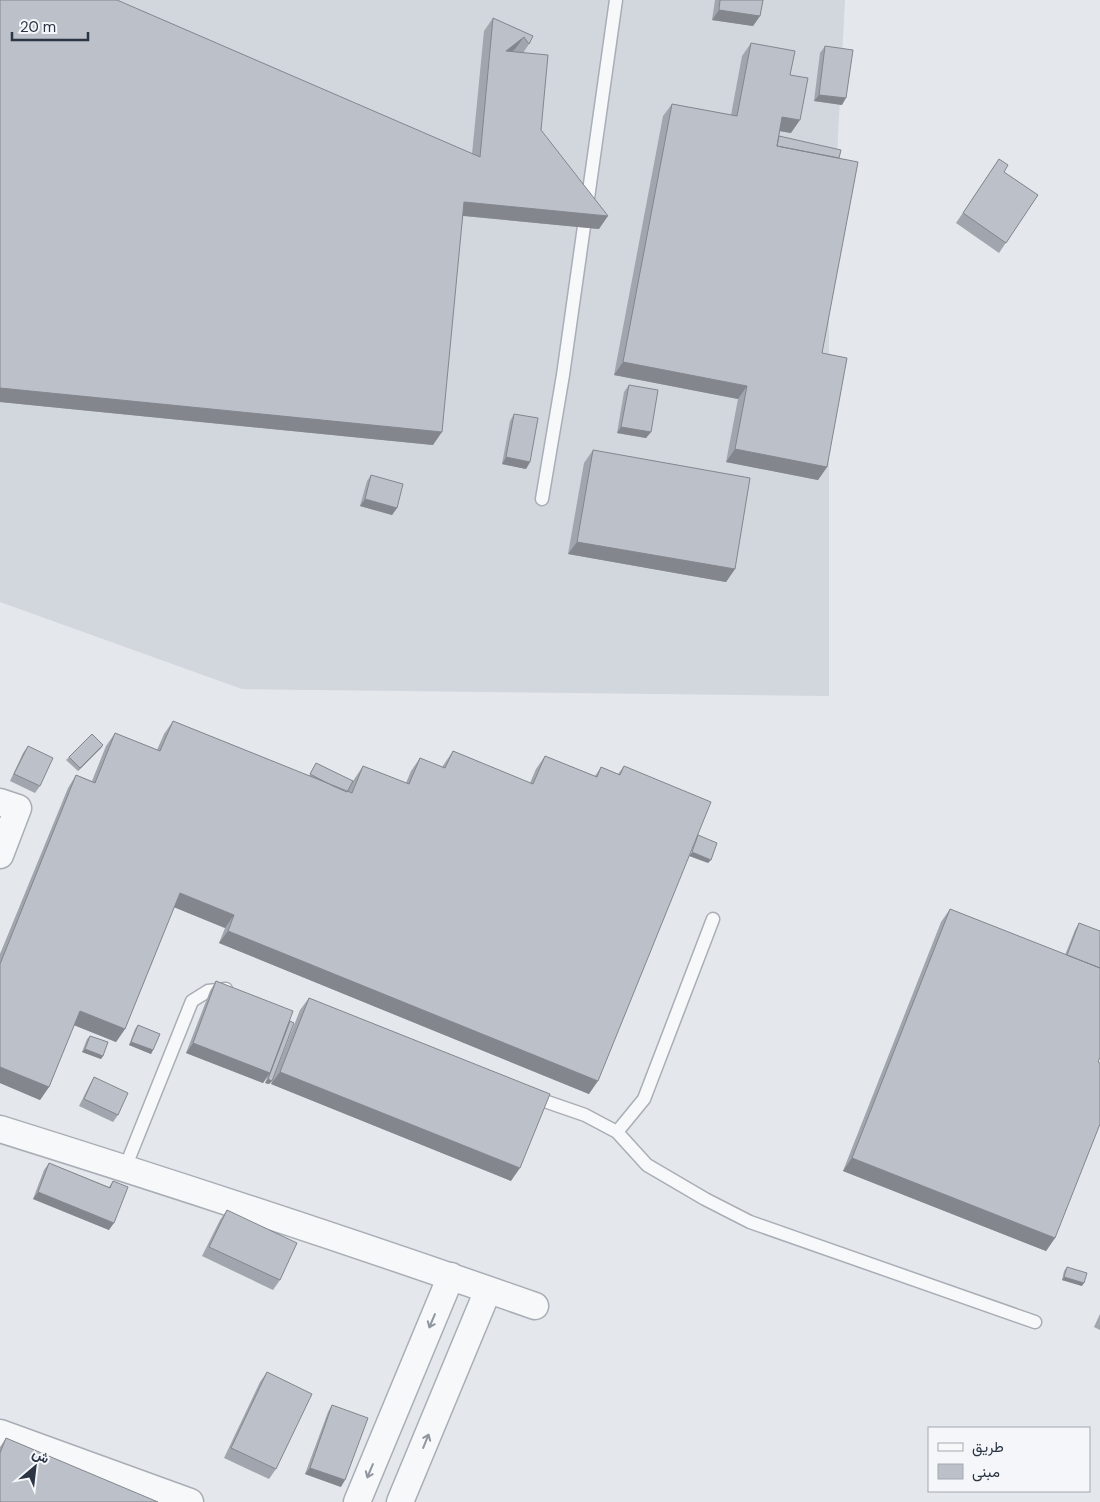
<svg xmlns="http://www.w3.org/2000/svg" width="1100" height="1502" font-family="'DM Sans',Vazirmatn,sans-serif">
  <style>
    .built { fill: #d2d6dd }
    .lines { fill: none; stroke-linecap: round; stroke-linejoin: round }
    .lane-casing { stroke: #a9aeb6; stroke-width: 15 }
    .street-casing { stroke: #a9aeb6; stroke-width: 29 }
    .lane { stroke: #f6f8fa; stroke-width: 12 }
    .street { stroke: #f6f8fa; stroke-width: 26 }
    .wall { fill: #a1a5ad }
    .shaded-wall { fill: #83868d }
    .building { fill: #bbc0c9; stroke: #83868d }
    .oneway { stroke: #90969f }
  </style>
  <rect width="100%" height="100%" fill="#e4e7eb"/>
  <!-- built -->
  <path class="built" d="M0,0H845L829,311V696L242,689L0,602Z"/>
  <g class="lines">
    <!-- lane casing -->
    <g class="lane-casing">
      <path id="lane" d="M542,499L563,375L616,0
        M530,1096L585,1115L617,1132L647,1165L705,1199L750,1222L1035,1322
        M617,1132L644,1099L713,919
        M125,1168L192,1001L208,991L226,989"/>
    </g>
    <!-- street casing -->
    <g class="street-casing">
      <path id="street" d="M0,802L18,808L0,855
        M0,1129C179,1185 358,1244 535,1306
        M0,1433L190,1502
        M357,1502L451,1276
        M400,1502L488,1290"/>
    </g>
    <!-- lane -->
    <use href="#lane" class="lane"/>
    <!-- street -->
    <use href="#street" class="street"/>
  </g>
  <!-- wall -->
  <path class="wall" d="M0,0L472,154L484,31L493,18L533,36L529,44L523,53L541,130L599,229L463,216L433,445L0,402Z
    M715,0H763L760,16L753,26L712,20Z
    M751,43L790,75L791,133L780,131L779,136L839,158L822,353L827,467L818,480L726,462L738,399L614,375L663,116L672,104L731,115L742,56Z
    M825,46L842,105L814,101L820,53Z
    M999,159L1004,172L1038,195L999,253L956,223Z
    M629,385L651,432L646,438L617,433L624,392Z
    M514,414L530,462L526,469L502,464L510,421Z
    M593,450L735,569L726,582L568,554L584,463Z
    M371,475L397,508L392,515L360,506L367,481Z
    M173,721L309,776L316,763L353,781L363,766L406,783L411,771L420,758L442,767L453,751L530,783L536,769L545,756L595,776L601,767L618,774L624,766L589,1094L219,943L225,928L174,907L125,1029L116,1042L74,1025L49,1087L40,1100L0,1083V954L68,788L76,775L92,781L106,746L115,733L157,750L164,734Z
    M103,745L101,748L78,771L66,760L69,757Z
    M28,746L40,786L35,793L10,781L23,753Z
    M950,909L1065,955L1075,930L1079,923L1098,1062L1055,1238L1046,1251L843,1171L941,922Z
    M216,981L289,1023L272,1081L269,1084L265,1083L268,1075L263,1083L186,1053L210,991Z
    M309,998L511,1181L271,1084L300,1010Z
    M138,1025L153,1050L151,1054L129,1045L135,1029Z
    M90,1036L103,1056L101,1059L82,1052L87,1039Z
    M94,1077L118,1115L113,1122L79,1106L90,1084Z
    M49,1163L109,1187L113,1181L109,1230L33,1199L44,1170Z
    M227,1210L280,1280L273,1290L202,1256L220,1220Z
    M1067,1267L1082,1286L1062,1280L1064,1271Z
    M1100,1314V1330L1094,1327Z
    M267,1372L276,1469L269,1479L224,1458L260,1382Z
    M332,1405L341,1487L305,1474L328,1412Z
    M6,1438L0,1502V1447Z"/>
  <!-- shaded-wall -->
  <path class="shaded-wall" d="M719,10L760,16L753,26L712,20Z
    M524,37L515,49L497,64L506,51Z
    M819,95L846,98L842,105L814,101Z
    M782,117L800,120L791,133L773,130Z
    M464,202L608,216L599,229L455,215Z
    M623,362L747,386L738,399L614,375Z
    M0,388L442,432L433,445L0,402Z
    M621,427L651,432L646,438L617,433Z
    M735,449L827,467L818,480L726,462Z
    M506,457L530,462L526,469L502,464Z
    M365,499L397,508L392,515L360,506Z
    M577,542L735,569L726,582L568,554Z
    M103,745L101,748L78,771L80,768Z
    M692,852L711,860L708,863L689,856Z
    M180,893L234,915L225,928L171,906Z
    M228,931L598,1081L589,1094L219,943Z
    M80,1011L125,1029L116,1042L71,1024Z
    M131,1042L153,1050L151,1054L129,1045Z
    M193,1043L270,1073L263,1083L186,1053Z
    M85,1049L103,1056L101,1059L82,1052Z
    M0,1067L49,1087L40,1100L0,1083Z
    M280,1072L520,1168L511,1181L271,1084Z
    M268,1079L272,1081L269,1084L265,1083Z
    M852,1158L1055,1238L1046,1251L843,1171Z
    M38,1192L114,1223L109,1230L33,1199Z
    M1064,1277L1084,1283L1082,1286L1062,1280Z
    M310,1468L345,1480L341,1487L305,1474Z"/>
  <!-- building -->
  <path class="building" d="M0,0H117L480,157L493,18L533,36L529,44L524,37L506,51L548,55L541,130L608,216L464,202L442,432L0,388Z
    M720,0H763L760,16L719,10Z
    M751,43L795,51L790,75L808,78L800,120L782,117L777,146L858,162L822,353L847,358L827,467L735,449L747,386L623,362L672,104L737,116Z
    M825,46L853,50L846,98L819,95Z
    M779,136L841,150L839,158L777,146Z
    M999,159L1008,165L1004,172L1038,195L1006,243L963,213Z
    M629,385L658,390L651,432L621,427Z
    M514,414L538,418L530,462L506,457Z
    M593,450L750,478L735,569L577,542Z
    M371,475L403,484L397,508L365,499Z
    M173,721L352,793L363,766L409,784L420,758L445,768L453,751L533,784L545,756L597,777L601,767L620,775L624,766L711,802L598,1081L228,931L234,915L180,893L125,1029L80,1011L49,1087L0,1067V964L76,775L95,783L115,733L160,751Z
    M92,734L103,745L80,768L69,757Z
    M28,746L53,758L40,786L14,774Z
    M316,763L353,781L347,792L333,786L310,774Z
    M698,835L717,843L711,860L692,852Z
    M950,909L1100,968V1057L1098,1062L1100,1063V1124L1055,1238L852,1158Z
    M1079,923L1100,931V968L1067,955Z
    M216,981L293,1011L270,1073L193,1043Z
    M309,998L550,1094L520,1168L280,1072Z
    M290,1021L294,1023L272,1081L268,1079Z
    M138,1025L160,1034L153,1050L131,1042Z
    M90,1036L108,1042L103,1056L85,1049Z
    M94,1077L128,1093L118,1115L84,1099Z
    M49,1163L110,1188L113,1181L128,1187L114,1223L38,1192Z
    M227,1210L297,1243L280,1280L209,1247Z
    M1067,1267L1087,1273L1084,1283L1064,1277Z
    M267,1372L312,1394L276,1469L231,1448Z
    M332,1405L368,1418L345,1480L310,1468Z
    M6,1438L158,1502H0V1453Z"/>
  <!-- one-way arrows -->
  <defs><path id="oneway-shaft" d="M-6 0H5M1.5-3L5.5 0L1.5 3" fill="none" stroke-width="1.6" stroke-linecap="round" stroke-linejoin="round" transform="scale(1.25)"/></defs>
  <g class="oneway">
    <use href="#oneway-shaft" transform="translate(432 1321) rotate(113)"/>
    <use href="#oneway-shaft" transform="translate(426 1441) rotate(-68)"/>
    <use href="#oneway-shaft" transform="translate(370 1471) rotate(113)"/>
  </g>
  <!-- legend -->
  <rect x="928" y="1427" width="162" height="65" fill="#f4f6f9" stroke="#a4a9b1"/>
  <rect x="938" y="1443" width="25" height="8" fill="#f6f8fa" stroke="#a4a9b1"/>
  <text x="972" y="1452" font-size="15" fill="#2b3544">طريق</text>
  <rect x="938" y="1464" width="25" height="15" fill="#bbc0c9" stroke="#a4a9b1"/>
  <text x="972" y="1477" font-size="15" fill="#2b3544">مبنى</text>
  <!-- north arrow -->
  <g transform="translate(35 1467) rotate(28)" stroke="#f4f6f9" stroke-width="4" paint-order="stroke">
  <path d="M0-4L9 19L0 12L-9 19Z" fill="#2b3544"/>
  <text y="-8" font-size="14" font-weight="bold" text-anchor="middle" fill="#2b3544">ش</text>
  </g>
  <!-- scale -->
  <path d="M12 32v8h76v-8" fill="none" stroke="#2b3544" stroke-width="2.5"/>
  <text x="20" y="32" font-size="15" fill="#2b3544" stroke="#f4f6f9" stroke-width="4" paint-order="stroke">20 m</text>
</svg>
